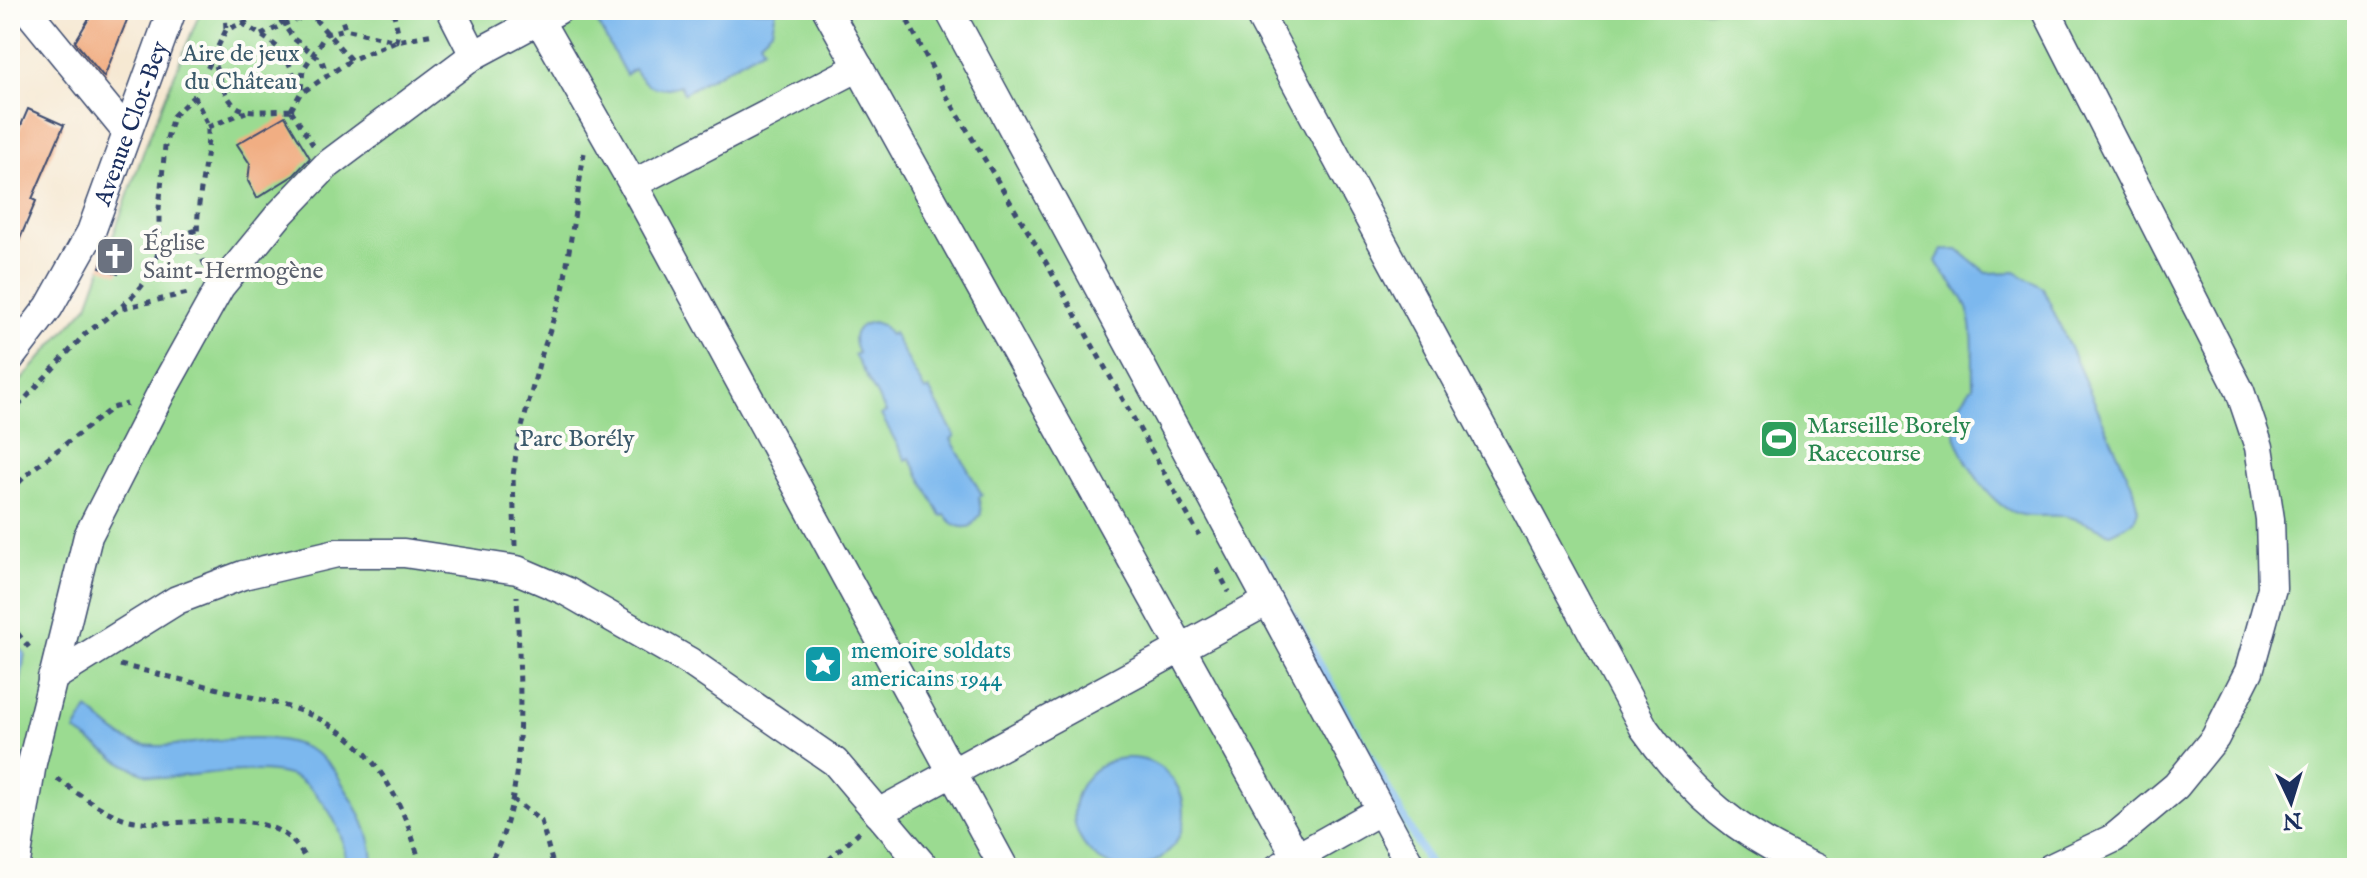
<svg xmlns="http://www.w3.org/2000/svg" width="2367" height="878" font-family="'IM FELL English',serif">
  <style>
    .green { fill: #9bdb91; stroke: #5b8578; stroke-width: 2 }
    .water { fill: #7bb8ee; stroke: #4b74a6; stroke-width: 2 }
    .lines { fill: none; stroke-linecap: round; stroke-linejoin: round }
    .stream { stroke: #7bb8ee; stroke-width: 8 }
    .building { fill: #f1ae83 }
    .minor-casing { stroke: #3c4b6f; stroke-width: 31 }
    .path { stroke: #3c4b6f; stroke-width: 5; stroke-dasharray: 6 6; stroke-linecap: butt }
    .minor { stroke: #fff; stroke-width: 28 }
    .labels { text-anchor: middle; stroke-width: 8; stroke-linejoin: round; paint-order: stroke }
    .park-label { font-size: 24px; fill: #3b5a6b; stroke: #fdfcf7 }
    .street-label { font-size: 24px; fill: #1b2f5e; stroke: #fdfcf7 }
    .worship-label { font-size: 24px; fill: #5b616d; stroke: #fdfcf7; text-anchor: start }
    .leisure-label { font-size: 24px; fill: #27864d; stroke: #fdfcf7; text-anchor: start }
    .culture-label { font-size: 24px; fill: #0d838f; stroke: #fdfcf7; text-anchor: start }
  </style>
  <rect width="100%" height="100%" fill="#fdfcf7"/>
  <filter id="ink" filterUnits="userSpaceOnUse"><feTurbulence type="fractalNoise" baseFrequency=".0125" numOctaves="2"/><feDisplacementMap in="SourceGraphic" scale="16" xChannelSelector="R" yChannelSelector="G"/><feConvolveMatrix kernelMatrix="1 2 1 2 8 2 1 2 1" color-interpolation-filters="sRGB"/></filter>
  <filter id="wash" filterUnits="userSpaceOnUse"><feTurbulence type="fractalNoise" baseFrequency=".006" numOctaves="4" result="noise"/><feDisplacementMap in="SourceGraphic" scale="32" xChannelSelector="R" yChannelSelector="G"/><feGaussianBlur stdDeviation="1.8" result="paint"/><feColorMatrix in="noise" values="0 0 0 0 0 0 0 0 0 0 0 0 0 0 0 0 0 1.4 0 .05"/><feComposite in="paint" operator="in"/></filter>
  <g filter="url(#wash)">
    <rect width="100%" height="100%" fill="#f6e8d2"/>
    <!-- green -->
    <path class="green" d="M201,10H2357V868H10V393L88,305L150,134Z"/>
    <!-- water -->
    <path class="water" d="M610,10H776L772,30L760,41L764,48L684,93L680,85C659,92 646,89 634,69L626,75L597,22V17Z
      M1942,250H1958L1987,273L2015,272L2043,288L2132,485L2138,510L2134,521L2110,533C2096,528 2079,518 2064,516C2043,514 2023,521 2004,507C1983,493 1950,444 1955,418C1957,406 1965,396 1973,386C1972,360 1976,328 1965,303C1958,288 1944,277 1936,261Z
      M873,322L882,325L890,335L893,333L925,391L929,389L955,436L951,439L982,495L979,497L981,514L971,526C959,530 952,524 945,515L941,516L910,458L906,460L881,415L886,412L854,355L858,353C850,337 854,325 873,322Z
      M10,642L25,653L20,686L10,710Z
      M88,709C103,721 119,739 138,744C156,748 175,745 193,743C239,738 297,728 332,767C338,775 343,785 348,793C362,815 374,842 373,868H347C345,844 339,825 325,805C317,795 309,785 298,779C269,763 196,775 162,778C129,773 103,749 75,731Z
      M1074 813a55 55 0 1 1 110 0a55 55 0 1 1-110 0Z"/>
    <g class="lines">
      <!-- stream -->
      <path class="stream" d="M1262,559L1431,868"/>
    </g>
    <g id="blocks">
      <!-- building -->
      <path class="building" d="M94,10H131L104,77L75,42Z
        M28,109L64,125L32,199L36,201L10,262V151Z
        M285,116L310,158L294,175L257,198L248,181L250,164L237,144Z
        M110,243L129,249L118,274L100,267Z"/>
    </g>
  </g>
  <g filter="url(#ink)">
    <use href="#blocks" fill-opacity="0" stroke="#3c4b6f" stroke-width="2"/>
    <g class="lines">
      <!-- minor casing -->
      <g class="minor-casing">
        <g id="minor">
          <path d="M27,10L126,131"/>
          <path d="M451,10L474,55"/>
          <path d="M827,10L1303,868"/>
          <path d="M949,10L1412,868"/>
          <path d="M1257,10L1644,728C1690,793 1741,837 1816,868"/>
          <path d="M2046,10L2240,391L2259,447L2270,519L2272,588L2249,671L2215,738L2176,786L2114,838L2051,868"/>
          <path d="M539,20L633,184L1004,868"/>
          <path d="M633,184L859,67"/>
          <path id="s1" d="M10,358L49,307L91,232L172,10"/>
          <path d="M52,678L177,600L243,575L337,553H404L517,570L566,591L690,662L835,762L925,868"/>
          <path d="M878,813L1268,601"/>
          <path d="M15,868L32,763L88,536L161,393L220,287L279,215L326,166L474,55L558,10"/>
          <path d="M1278,868L1381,810"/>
        </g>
      </g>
      <!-- path -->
      <path class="path" d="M225,10L226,30
        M273,10L294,39L322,61L327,75
        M307,10L351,60L396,41L434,34
        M339,10L345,29L396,41L398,32L393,10
        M902,10L945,93L1039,250L1199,535
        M242,23C283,50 285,46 300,94
        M261,35L294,20L339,10
        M184,52L213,60C233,117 232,112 291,110
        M301,89L303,70L326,34L345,29
        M194,96C198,106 208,120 208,131C209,166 185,235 206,266
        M291,110L300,94L351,60
        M291,110L313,145
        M208,127L246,112
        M159,249L175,238L199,229
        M122,306L137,292L152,273L159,249V209L165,146L173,116L194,96L226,30L254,18L266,10
        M10,415L86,333L119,309L188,293
        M10,491L33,469L112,408L127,404
        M515,546L513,476L517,446L540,360L563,290L584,153
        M1217,569L1229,592
        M10,624L32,651
        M120,665C158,674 196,683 234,693C267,701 303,708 332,726C382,756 408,814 421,868
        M57,779C78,793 102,812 126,819C183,835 282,791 309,868
        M512,799L541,821L554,868
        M486,868C531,806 519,671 517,596
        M820,868L860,831"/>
      <!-- minor -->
      <use href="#minor" class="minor"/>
    </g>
  </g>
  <!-- icons -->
  <defs>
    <g id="church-square" transform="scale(2)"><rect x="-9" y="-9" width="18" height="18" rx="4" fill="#6b7280" stroke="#fdfcf7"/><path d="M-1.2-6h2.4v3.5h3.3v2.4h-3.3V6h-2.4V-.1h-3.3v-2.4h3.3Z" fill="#fff"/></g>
    <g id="stadium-square" transform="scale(2)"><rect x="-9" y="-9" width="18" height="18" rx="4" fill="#2e9e5b" stroke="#fdfcf7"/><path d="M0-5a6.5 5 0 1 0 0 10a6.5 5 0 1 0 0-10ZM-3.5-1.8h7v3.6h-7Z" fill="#fff"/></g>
    <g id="sight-square" transform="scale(2)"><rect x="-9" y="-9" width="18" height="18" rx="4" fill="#0f9aa8" stroke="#fdfcf7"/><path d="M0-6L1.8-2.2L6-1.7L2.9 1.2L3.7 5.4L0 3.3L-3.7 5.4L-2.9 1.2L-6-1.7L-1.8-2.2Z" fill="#fff"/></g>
  </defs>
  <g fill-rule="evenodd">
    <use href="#church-square" x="115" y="256"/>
    <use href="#stadium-square" x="1779" y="439"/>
    <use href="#sight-square" x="823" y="664"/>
  </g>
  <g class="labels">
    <!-- park labels -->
    <g class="park-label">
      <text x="241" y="61">Aire de jeux<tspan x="241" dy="28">du Château</tspan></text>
      <text x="577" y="446">Parc Borély</text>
    </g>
    <!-- street labels -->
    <g class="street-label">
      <text dy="8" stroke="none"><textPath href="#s1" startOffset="266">Avenue Clot-Bey</textPath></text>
    </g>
    <!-- worship labels -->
    <g class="worship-label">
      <text x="143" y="250">Église<tspan x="143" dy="28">Saint-Hermogène</tspan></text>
    </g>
    <!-- leisure labels -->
    <g class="leisure-label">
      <text x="1807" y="433">Marseille Borely<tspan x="1807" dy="28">Racecourse</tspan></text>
    </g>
    <!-- culture labels -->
    <g class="culture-label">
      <text x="851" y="658">memoire soldats<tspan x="851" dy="28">americains 1944</tspan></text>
    </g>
  </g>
  <!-- margin -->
  <rect width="2367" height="878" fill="none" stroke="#fdfcf7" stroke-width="40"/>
  <!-- north arrow -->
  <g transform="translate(2291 802) rotate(176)" stroke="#fdfcf7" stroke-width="6" paint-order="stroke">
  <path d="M0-6L14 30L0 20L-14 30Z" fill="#1b2f5e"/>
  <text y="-12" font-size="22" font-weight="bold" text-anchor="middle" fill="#1b2f5e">N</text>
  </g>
</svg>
